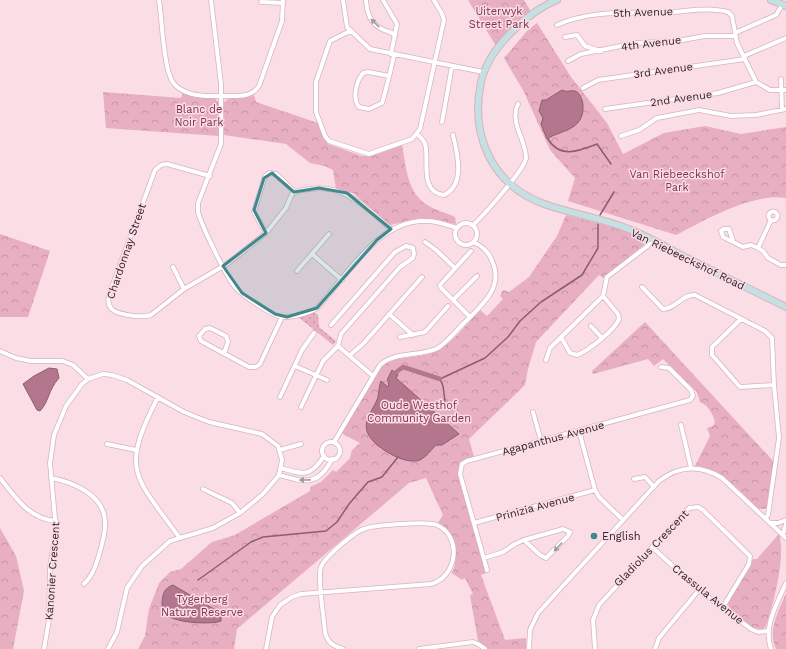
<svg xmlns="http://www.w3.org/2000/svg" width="786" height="649" font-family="'Work Sans',sans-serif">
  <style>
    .grass { fill: url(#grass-dots) }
    .park { fill: url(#park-crowns) }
    .water { fill: #b4768c; stroke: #8c5d6e }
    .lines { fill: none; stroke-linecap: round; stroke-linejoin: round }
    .stream { stroke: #8c5d6e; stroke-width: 1.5 }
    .canal { stroke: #b4768c; stroke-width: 4.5 }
    .street-casing { stroke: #d7b3be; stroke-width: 5.5 }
    .secondary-casing { stroke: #d7b3be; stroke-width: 8 }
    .street { stroke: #fff; stroke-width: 4 }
    .secondary { stroke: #c5e0e2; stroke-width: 6 }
    .oneway { fill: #a29c9e }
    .marked { fill: #41898c; fill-opacity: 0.2; stroke: #41898c; stroke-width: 3; stroke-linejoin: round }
    .poi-dot { fill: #41898c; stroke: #fbdde6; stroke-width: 1.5 }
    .labels { text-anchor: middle; stroke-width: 3; stroke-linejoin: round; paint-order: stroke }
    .park-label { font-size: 11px; fill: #7f3251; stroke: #fbdde6 }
    .street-label { font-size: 11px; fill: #302327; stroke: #fbdde6 }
    .poi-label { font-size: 11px; fill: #302327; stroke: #fbdde6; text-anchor: start }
  </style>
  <defs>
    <pattern id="grass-dots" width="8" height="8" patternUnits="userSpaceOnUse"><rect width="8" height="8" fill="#e8aec1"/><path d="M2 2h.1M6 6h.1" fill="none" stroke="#c795a6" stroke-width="1.8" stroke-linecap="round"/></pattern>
    <pattern id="park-crowns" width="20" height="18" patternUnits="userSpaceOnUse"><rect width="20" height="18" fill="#e8aec1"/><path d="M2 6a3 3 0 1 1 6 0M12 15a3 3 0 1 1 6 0" fill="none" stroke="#c795a6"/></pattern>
  </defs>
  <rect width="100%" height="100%" fill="#fbdde6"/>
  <!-- grass -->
  <path class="grass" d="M314,312L318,315L319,327L336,341L333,345L298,317Z"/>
  <!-- park -->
  <path class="park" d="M468,0H524L531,12L514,26L496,46Z
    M537,23L571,77L607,123L623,154L664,133L705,126L741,134L786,127V198C751,193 707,219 676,235L568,201L575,178L550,150L524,92L504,58L527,31Z
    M103,92L181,98L183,93L193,97L215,98L219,104V136L106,128Z
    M254,95L256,102L318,123L324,139L328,144L362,156H372L402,145C406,167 407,194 429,206C437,211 447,213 455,217L456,224L420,218L390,225L353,193L336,189L333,170L325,166L310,163L286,144L224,135V102C232,95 245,99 254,95Z
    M566,215L621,229L642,238L645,244L603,278L599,275L536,342L528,369L525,385L469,439L474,457L462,461L458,468L486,573L481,575L505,640L526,638V649H487L478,641L470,595L473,594L465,578L462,580L452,573C460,557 454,533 438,523L443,515L426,478L409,483L237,629L234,649H138L145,636L149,609L159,583L170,572L181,569L212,542L235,535L310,491V487L321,482L333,470L336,472L350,458L352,450L360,443L341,433L381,367C395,355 418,359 434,352C452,344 467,324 480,310L487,316L503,299L500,296L503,290L509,292L529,277L557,236Z
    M0,234L50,251L28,317H0Z
    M645,322L774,462L767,507L765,509H759C740,492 722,468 695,466L710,436L707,428L713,426L715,422C713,414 708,405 700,402L697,392L663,359L654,366L648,359L593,374L592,371Z
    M0,528L16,556L24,591L13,649H0Z
    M779,534C786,556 774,602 766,626L763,629L753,628L729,609L728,602L748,570L753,559H757Z
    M786,593V649H776C767,630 779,611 786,593Z"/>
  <!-- water -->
  <path class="water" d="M562,90C567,93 572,89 577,92C581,95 583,102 583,106C584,131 560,130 547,139L541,124L543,118L539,111L542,100H546Z
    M49,368L57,369L59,378C48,390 49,402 40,411L37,410L23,384L34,376Z
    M392,370L398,375L396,378L459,434L442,445H436C431,450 426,457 420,460C405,466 371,446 367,431C363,419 375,408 378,397C379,392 379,386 381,381L388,387L389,382L387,380Z
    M173,585L217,611L221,615V621C211,625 169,623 164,612C161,607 162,602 163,596C164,591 167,587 173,585Z"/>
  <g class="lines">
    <!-- stream -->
    <path class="stream" d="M548,139C560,159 579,151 597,144L611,164
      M600,215L614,192
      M445,401L443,386L440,379L485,358L508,337L520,321L541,302L582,275L598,248V224
      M198,580L251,542L263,537L326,531L337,522L349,504L368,482L382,477L398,457"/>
    <!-- canal -->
    <path class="canal" d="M395,373L403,367L440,379"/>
    <!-- street casing -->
    <g class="street-casing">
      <path id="street" d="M159,0C162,19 163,60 170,76C172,83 177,88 184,91C195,97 211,96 223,96C237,96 251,98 259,86L282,21L283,0
        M211,0L221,84V144L198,203V212C201,224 227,279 236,288C243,296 271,315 282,317C292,318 309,313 317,308C347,276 379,218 427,221C438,221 447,225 457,228
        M343,0L347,27L370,49L483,72
        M366,0C367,13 370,24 384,30C389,32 392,32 395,36
        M383,0L397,24L391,54
        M261,2L283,3
        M557,25C593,9 631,14 670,12C689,11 709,7 728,12L732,16L737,43L756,82L770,90H786
        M350,31L330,41L316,82V112L325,136L329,141L369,154L412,139L420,129L444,20L442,14L434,0
        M737,32L776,15L782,5
        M565,37L577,35L585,46L601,51
        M744,56L786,38
        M568,61L581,54L636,43L677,41L705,36H735
        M389,76L368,72L363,73C356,82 352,98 359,107L369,109L382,103L383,100C387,85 391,70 394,55
        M781,79L782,109
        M583,88L598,80L745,59
        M605,109L718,93L756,82
        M442,122L452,66
        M417,134C420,137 424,140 425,144C430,158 418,192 444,195C466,185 457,152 453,135
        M621,136L639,130L657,118L699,110L731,116L756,115L786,109
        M210,176L167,164L161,165L155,170L109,295C105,313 121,314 134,316C140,316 145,317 151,315L184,289L227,264L266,233L286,208L292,194C297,190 303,190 310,189C344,183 367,209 391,229
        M768.5 216a4.5 4.5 0 1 1 9 0a4.5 4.5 0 1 1-9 0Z
        M455 234a11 11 0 1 1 22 0a11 11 0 1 1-22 0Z
        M473,225C483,216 525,169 526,158C526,139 509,123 518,104
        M266,233L254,212L265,176L269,173L276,174L295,192
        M733,241L729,229H724L721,231L723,237L743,247L751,245L758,248L763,251L768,258L781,265H786
        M425,242L436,250L455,268
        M758,248L771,220
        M312,254L342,280
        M173,267L184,289
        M297,271L329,234
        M642,287L663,309C676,309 682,294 695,295L765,331L772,338L774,385L779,438L768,515L766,518
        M453,300L477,276
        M389,314L413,335
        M470,317L441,288L440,285L471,251
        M741,319L712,347V355L740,387L774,385
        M591,326L602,338
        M400,337L425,332L448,306
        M561,337L570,353L577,355C588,351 615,330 619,319L618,314L603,296
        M338,346L373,376
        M0,351L16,358L31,361H63L73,365L88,379
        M224,353L228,342L226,336L210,328L205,329L199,336L201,341L249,367H256L260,364L282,317
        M350,355L363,344L422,277
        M546,360L550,348L603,296L607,277L654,241
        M295,366L327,380
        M158,397C120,471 134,475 179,537
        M280,397L302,350L314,333
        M301,407L323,361L338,346L341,334L400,267L413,258L414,254L413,248L406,246L395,252L331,325
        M533,412L541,441
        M681,425L691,468
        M579,431L595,490L599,497L623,520
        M334,442L380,365C395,351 420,357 438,348C447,342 455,332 462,325C480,307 505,288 492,261C489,252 481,245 473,242
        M322 451a9 9 0 1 1 18 0a9 9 0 1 1-18 0Z
        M107,444L136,450
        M280,450L301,444
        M281,468C303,475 311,477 324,456
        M279,475C304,482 318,487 332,459
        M0,478C15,497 29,519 56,521
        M51,478C73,482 104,495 105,521C106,530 103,539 101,548C97,562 94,574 84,584
        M634,479L645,477L654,487
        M203,489L232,503L240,513
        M474,523L595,490
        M771,523H778L786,520
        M783,534L786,524
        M652,547L699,590L751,629L758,632L768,631
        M484,558L503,552L515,544L524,540L563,529L570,532L568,536L546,558L540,555L524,540
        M487,570L460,474L462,464L467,461L690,400L693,396L691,390L669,368L661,367
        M44,649L49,620L50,567L56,530L50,463L54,435L66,406L82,384L88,379L103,374L112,375L127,380L184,412L209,422L262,434L278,446L282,460L279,475L263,494L240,513L213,528L170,541L142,566L127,588L117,632L108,649
        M266,649L272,617L280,605L292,597L301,594L431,584C457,577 463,537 437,525C427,521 374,525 364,529C354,532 324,558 321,567C317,580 324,616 325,632C327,642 333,646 343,649
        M419,649L473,642L478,644L485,649
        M529,649L530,630L538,613L659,481C679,465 701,465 722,478L786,538
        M595,649L593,620L599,605L689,508L698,507L703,510L750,556L749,564L723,607
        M655,649L659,638L699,590
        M771,649C763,626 777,604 786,583"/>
    </g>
    <!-- secondary casing -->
    <g class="secondary-casing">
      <path id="secondary" d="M557,0C527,12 488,49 481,82C470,135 491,184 544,204C572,214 603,218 631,230C649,237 666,247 683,256C717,273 752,290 786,307
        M771,0L786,6"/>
    </g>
    <!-- street -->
    <use href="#street" class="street"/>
    <!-- secondary -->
    <use href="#secondary" class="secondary"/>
  </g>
  <!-- one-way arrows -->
  <defs><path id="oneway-solid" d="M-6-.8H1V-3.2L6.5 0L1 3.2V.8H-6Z"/></defs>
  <g class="oneway">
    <use href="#oneway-solid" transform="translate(375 23) rotate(-136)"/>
    <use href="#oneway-solid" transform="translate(305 480) rotate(179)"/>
    <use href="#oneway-solid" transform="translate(558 547) rotate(133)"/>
  </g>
  <!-- marked area -->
  <path class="marked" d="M272,173L294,192L319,188L347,193L391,229L377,240L317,308L287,317L275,314L242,293L223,266L266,233L254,210L264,178Z"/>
  <!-- markers -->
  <circle class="poi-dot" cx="594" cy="536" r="4"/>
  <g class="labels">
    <!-- park labels -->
    <g class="park-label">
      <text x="499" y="15">Uiterwyk<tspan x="499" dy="13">Street Park</tspan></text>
      <text x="199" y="113">Blanc de<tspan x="199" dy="13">Noir Park</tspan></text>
      <text x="677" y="178">Van Riebeeckshof<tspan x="677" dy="13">Park</tspan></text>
      <text x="419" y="409">Oude Westhof<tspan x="419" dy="13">Community Garden</tspan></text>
      <text x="202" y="603">Tygerberg<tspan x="202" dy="13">Nature Reserve</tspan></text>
    </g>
    <!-- street labels -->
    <g class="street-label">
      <text transform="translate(643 12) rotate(-2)" y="4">5th Avenue</text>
      <text transform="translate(651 43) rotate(-7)" y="4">4th Avenue</text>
      <text transform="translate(663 70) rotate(-8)" y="4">3rd Avenue</text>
      <text transform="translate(681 98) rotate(-8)" y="4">2nd Avenue</text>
      <text transform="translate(126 251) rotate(-71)" y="4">Chardonnay Street</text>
      <text transform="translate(688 259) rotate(26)" y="4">Van Riebeeckshof Road</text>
      <text transform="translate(553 438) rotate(-15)" y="4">Agapanthus Avenue</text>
      <text transform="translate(535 507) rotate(-15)" y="4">Prinizia Avenue</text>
      <text transform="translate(651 548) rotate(-46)" y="4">Gladiolus Crescent</text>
      <text transform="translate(52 571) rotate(-86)" y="4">Kanonier Crescent</text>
      <text transform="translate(708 594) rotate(39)" y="4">Crassula Avenue</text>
    </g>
    <!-- poi labels -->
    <g class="poi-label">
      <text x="602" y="540">English</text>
    </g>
  </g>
</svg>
